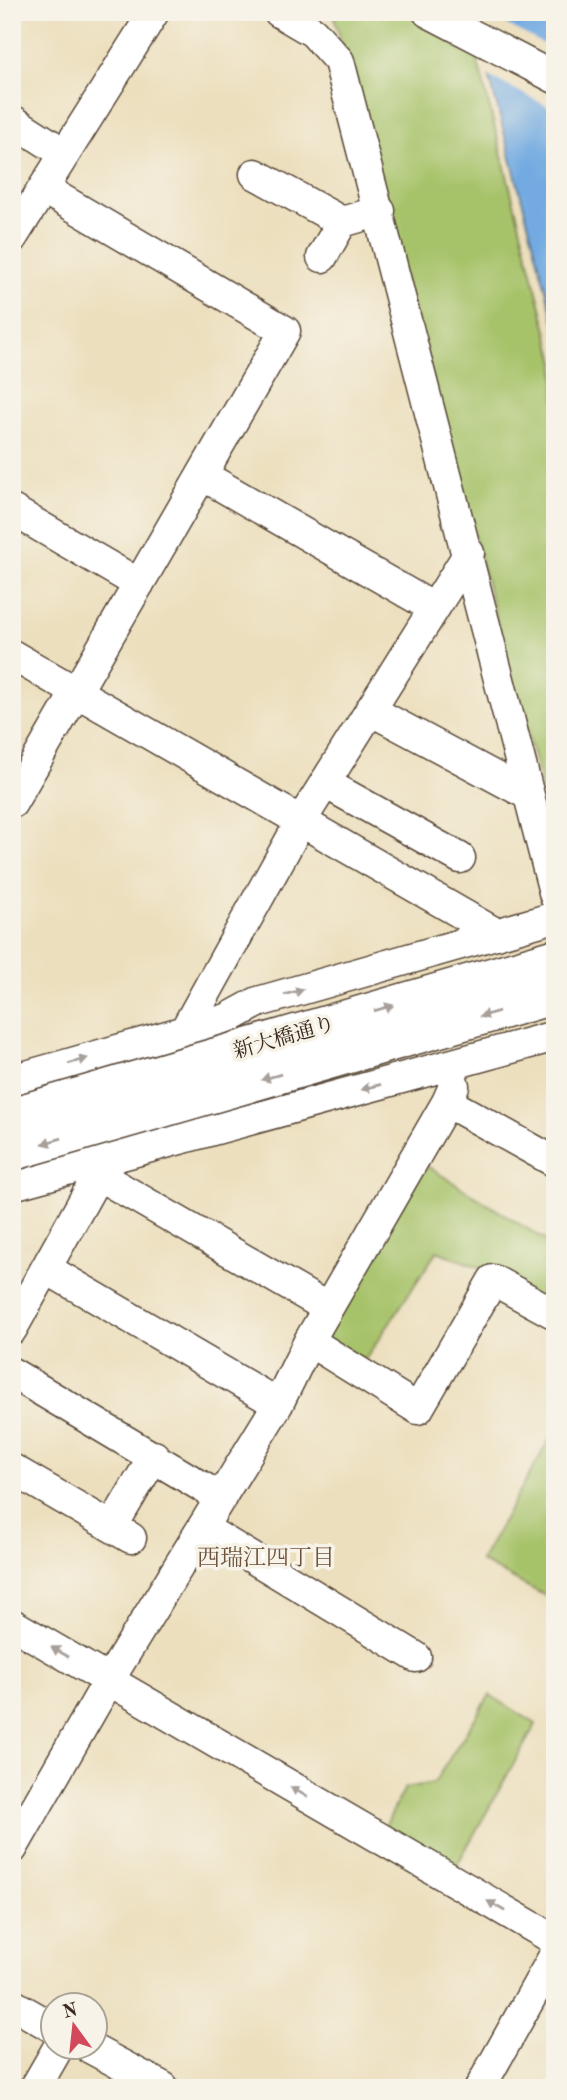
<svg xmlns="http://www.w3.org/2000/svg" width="567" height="2100" font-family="'Old Standard TT','Noto Serif JP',serif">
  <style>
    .green { fill: #a7c36a; stroke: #717644; stroke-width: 2 }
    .water { fill: #72aae1; stroke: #566a80; stroke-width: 2 }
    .pier { fill: #ecdfbd }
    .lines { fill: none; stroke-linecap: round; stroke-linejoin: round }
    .minor-casing { stroke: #564536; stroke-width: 33 }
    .minor { stroke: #fff; stroke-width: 30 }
    .major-bridge-casing { stroke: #564536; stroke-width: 40; stroke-linecap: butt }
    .major-bridge { stroke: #fff; stroke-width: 37 }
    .oneway { fill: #a79f9a }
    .labels { text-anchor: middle; stroke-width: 7; stroke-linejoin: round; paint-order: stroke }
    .street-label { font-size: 21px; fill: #3b2a1e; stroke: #f7f3e8 }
    .neighbourhood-label { font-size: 23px; fill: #6e543d; stroke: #f7f3e8 }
  </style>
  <rect width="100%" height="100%" fill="#f7f3e8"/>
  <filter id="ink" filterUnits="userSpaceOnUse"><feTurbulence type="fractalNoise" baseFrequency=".0143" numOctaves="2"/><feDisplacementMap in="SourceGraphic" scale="14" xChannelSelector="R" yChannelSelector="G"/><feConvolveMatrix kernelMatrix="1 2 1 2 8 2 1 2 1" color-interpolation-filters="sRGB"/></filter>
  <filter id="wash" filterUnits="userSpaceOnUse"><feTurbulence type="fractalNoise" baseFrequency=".00686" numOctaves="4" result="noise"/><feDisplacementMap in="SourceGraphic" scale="28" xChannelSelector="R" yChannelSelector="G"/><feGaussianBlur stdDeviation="1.57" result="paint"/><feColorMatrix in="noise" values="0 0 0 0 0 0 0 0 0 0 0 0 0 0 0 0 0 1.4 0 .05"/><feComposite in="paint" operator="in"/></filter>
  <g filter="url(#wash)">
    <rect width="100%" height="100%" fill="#ecdfbd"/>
    <!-- green -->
    <path class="green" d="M333,12H465L555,362V836Z
      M422,1163L555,1246V1309L501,1276L437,1251L365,1360L320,1335Z
      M555,1430V1601L480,1561Z
      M490,1695L536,1724L454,1870L383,1830L405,1788L434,1783Z"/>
    <!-- water -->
    <path class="water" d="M472,12H555V324Z"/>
    <!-- pier -->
    <path class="pier" d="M469,12H483L555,50V110L485,74Z"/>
  </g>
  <g filter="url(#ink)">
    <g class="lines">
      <!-- minor casing -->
      <g class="minor-casing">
        <path id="minor" d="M279,12L313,32L339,61L555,896
          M428,12L555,78
          M12,120L65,154
          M255,174L342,222L380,211
          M12,238L154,12
          M322,257L342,222
          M202,475L432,607
          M12,510L139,584
          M12,655L497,934
          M370,710L527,794
          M325,783L460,858
          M12,803L285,331L44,189
          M12,1080L227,1019L258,1002L555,917
          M447,1102L555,1162
          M98,1175L328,1308
          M12,1185L555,1036
          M47,1269L278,1404
          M12,1329L98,1175L116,1155L301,821L469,553
          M309,1341L418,1409L493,1280L555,1314
          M12,1373L221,1498
          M12,1469L131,1538
          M112,1527L154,1456
          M203,1528L416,1657
          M12,1624L555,1940
          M12,1849L109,1680L278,1404L309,1341L447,1102L454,1086L449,1066
          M12,2004L52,2027
          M90,2048L163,2087
          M35,2088L58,2048
          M480,2088L555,1954"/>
      </g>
      <!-- minor -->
      <use href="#minor" class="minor"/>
      <!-- major-bridge casing -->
      <g class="major-bridge-casing">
        <path id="major-bridge" d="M12,1116L555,958
          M12,1152L555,995"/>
      </g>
      <!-- major-bridge -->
      <use href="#major-bridge" class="major-bridge"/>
    </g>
    <!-- one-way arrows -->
    <defs><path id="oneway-solid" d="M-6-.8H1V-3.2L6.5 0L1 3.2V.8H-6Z" transform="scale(1.75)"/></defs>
    <g class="oneway">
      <use href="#oneway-solid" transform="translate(294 992) rotate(-16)"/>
      <use href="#oneway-solid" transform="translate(384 1008) rotate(-16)"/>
      <use href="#oneway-solid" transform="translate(489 1014) rotate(164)"/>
      <use href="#oneway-solid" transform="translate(78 1061) rotate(-16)"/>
      <use href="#oneway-solid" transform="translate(271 1077) rotate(164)"/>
      <use href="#oneway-solid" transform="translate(371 1087) rotate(165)"/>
      <use href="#oneway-solid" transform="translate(52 1141) rotate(164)"/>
      <use href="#oneway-solid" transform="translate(60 1652) rotate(-150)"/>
      <use href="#oneway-solid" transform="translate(299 1792) rotate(-149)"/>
      <use href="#oneway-solid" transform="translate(496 1906) rotate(-150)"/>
    </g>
  </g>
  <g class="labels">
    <!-- street labels -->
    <g class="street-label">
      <text transform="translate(284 1037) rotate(-16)" y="7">新大橋通り</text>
    </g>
    <!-- neighbourhood labels -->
    <g class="neighbourhood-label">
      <text x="266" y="1565">西瑞江四丁目</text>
    </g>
  </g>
  <!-- margin -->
  <rect width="567" height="2100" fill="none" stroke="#f7f3e8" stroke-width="42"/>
  <!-- north arrow -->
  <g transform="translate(74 2026) rotate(345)"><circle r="33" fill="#f7f3e8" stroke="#aca397" stroke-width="2"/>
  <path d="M0-5L12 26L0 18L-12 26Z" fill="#d1495b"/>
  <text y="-10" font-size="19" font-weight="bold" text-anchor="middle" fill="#3b2a1e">N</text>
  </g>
</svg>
